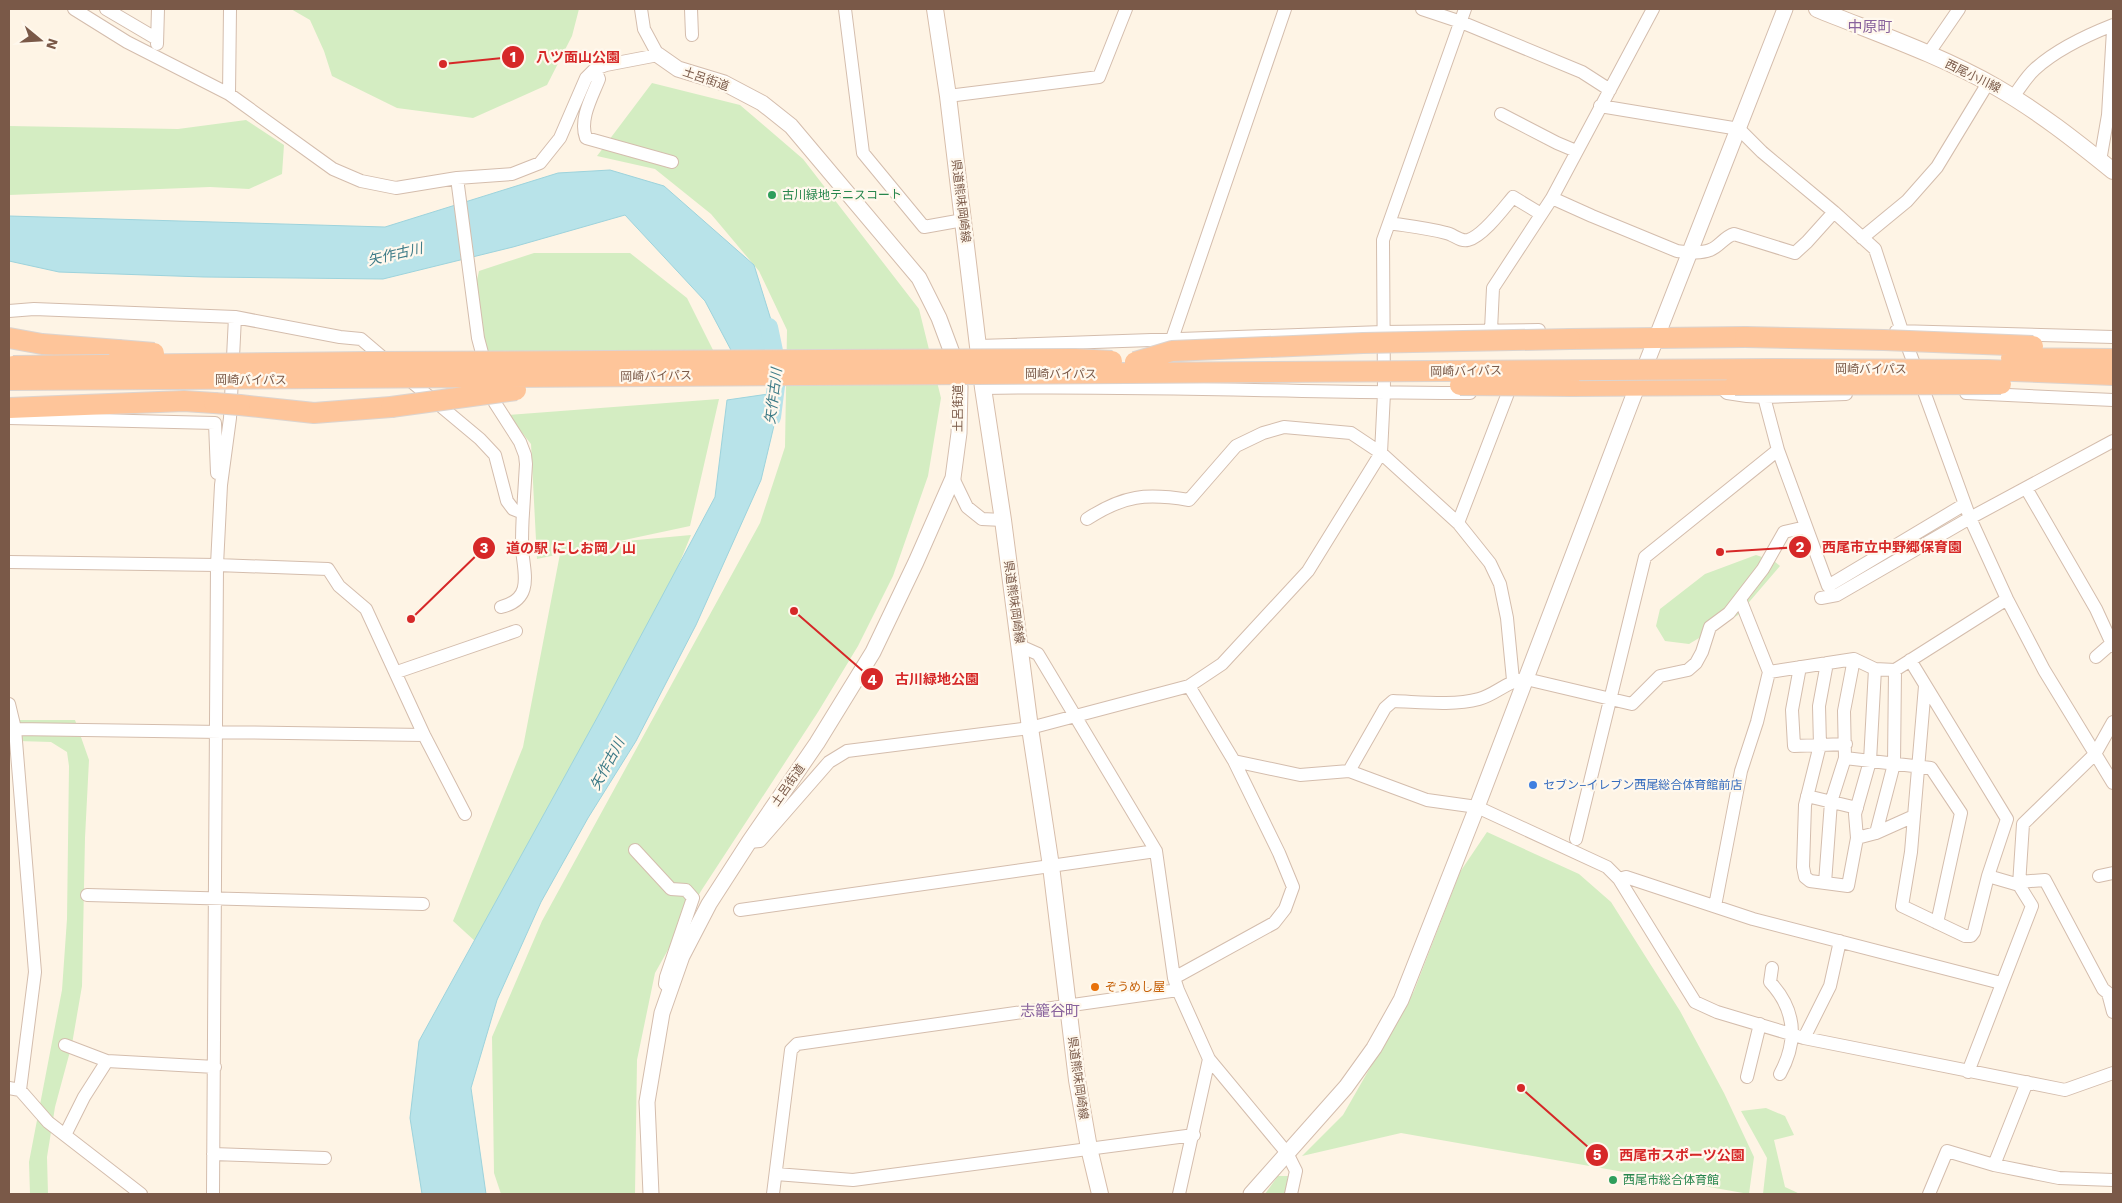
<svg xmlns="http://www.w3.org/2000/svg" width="2122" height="1203" font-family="'Work Sans','Noto Sans JP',sans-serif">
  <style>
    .green { fill: #d4edc2 }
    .water { fill: #b8e3e9; stroke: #9dd3dc }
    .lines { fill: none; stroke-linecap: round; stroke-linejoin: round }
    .river { stroke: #b8e3e9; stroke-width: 18 }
    .minor-casing { stroke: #d4bdad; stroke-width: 14 }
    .tertiary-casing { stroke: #d4bdad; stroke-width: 17 }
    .secondary-casing { stroke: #d7bdaa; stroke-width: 18 }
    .trunk-casing { stroke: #dcd4cf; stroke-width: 22 }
    .minor { stroke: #fff; stroke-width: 12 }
    .tertiary { stroke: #fff; stroke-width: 15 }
    .secondary { stroke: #fff; stroke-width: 16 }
    .trunk { stroke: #fec59a; stroke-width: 20 }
    .trunk-bridge-casing { stroke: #dcd4cf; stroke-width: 22; stroke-linecap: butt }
    .trunk-bridge { stroke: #fec59a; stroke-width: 20 }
    .leisure-dot { fill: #2e9e5b; stroke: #fff8ed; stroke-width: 2 }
    .shop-dot { fill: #3f7fe0; stroke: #fff8ed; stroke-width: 2 }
    .food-dot { fill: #e8710a; stroke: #fff8ed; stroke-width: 2 }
    .labels { text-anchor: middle; stroke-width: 4.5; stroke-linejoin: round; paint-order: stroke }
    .street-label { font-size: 12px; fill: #7a5948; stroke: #fff8ed }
    .leisure-label { font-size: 12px; fill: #27864d; stroke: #fff8ed; text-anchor: start }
    .shop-label { font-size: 12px; fill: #366cbe; stroke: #fff8ed; text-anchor: start }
    .food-label { font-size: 12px; fill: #c56008; stroke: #fff8ed; text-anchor: start }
    .water-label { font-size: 14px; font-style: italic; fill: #3d7b87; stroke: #fff8ed }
    .quarter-label { font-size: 15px; fill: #89639d; stroke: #fff8ed }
    .leader { fill: none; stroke: #d62828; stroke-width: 2 }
    .callout-dot { fill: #d62828; stroke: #fff8ed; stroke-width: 2 }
    .mark-label { font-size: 15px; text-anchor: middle; font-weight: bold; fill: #fff }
    .callout-label { font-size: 14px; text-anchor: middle; font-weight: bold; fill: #d62828; stroke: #fff8ed; stroke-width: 4.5; stroke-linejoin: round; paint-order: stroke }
  </style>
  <rect width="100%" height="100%" fill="#fef4e5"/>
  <!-- green -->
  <path class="green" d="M291,9H579L572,36L547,85L473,118L397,108L332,76L324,51L310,20Z
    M652,83L740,105L803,159L919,309L941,398L928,476L893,576L858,646L818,712L701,891L655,973L637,1060L635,1194H501L494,1173L492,1037L542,921L760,523L785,447L787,330L759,271L711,214L655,169L597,156Z
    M246,120L284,145L282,174L249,189L210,187L9,195V126L178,129Z
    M534,253H630L687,298L713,350L486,358L475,289L479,271Z
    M719,399L690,526L615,542L691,535L620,707L476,942L453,921L523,747L560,554L537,559L531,444L508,415Z
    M1756,555L1774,561L1780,566L1738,615L1689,644L1665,641L1656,626L1660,609L1705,574Z
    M16,720H75L89,760L85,838L82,986L72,1044L55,1107L47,1157L48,1194H30L29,1162L62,990L67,919L69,766L67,752L51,742L18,741Z
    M1487,832L1579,874L1611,902L1680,1011L1724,1093L1754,1157L1749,1194L1401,1133L1302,1156L1343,1115L1414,991L1460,872Z
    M1766,1108L1785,1116L1794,1135L1774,1140L1785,1187L1800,1194H1763L1767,1158L1741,1111Z
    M1278,1176H1288L1285,1194H1265Z"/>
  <!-- water -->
  <path class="water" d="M610,170L664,186L754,265L780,349L732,352L705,301L625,215L513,247L383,279L204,277L59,272L9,261V216L385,227L558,173Z
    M782,392L761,480L696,625L636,741L588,818L541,902L497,1000L471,1088L486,1194H422L410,1118L419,1041L598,716L715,497L727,400Z"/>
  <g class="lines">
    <!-- river -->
    <path class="river" d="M769,327L778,370L772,417"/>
    <!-- minor casing -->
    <g class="minor-casing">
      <path id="minor" d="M74,9L127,42L229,94L333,169L361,181L396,188L457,178L512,174L540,163L560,138L586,78L595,69L606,65L658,55L644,29L641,9
        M106,9L157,39
        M691,9L692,35
        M845,9L863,153L924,227L963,220
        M1422,9L1461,22L1582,72L1610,90
        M157,44L158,9
        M1928,54L1959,9
        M595,69L599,79C592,97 579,119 586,138L672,162
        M229,94L230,9
        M948,96L1099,77L1126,9
        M2013,97C2020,88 2026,77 2035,69C2057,49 2085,36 2113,25
        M1600,106L1739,129L1762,152L1834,212L1875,249L1902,331L1970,518L2007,599L2044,670L2113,783
        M1501,114L1557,143L1576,151
        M2100,161L2108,115L2113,30
        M457,178L478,338L486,368
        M1552,198L1592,216L1677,251C1687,252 1700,254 1710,250C1719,247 1724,237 1734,234L1795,253L1807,242L1834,212
        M1389,223C1408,226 1428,228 1446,233C1453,234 1460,242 1468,240C1483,236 1503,209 1513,197L1541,214
        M1862,238L1907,201L1937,167L1988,83
        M9,311L34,309L235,317L340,337L361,339L388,362
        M1491,330L1493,288L1552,198L1653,9
        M1896,331L2113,337
        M1172,339L1285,9
        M979,346L1383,332L1539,330
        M407,378L480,439L495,455L507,501L513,509L523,513C522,525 522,537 522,549C524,573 534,599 501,607
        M491,387L495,403L520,442L525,455L526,464L523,513
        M983,388C1145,385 1308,393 1470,393
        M1725,391L1727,393L1747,396L1764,397L1846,394
        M1966,393L2113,400
        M1764,397L1778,450L1828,586L1965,504
        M9,418L215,423L217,473
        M953,478L967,507L982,519L1003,520
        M2026,488L2096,609L2113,646
        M1087,519C1124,495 1146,493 1189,500L1236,446L1263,433L1284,427L1351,433L1381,453L1458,523L1490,563L1500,584L1507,618L1513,680
        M1458,523L1508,393
        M9,562L217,565L328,569L339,586L366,609L424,735L465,814
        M1821,598L1837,595L1970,518L2113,441
        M1740,599L1769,672L1854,659L1875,669L1895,670L2007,599
        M1020,646L1038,654L1156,851L1174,978L1178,990L1209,1059L1287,1153L1296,1171L1291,1194
        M2096,657L2112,643
        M1854,659L1844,711L1845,758L1931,768L1961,813L1937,923
        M1910,660L2007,819L1988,876L1974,932L1971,936H1965L1902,906L1911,852L1925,686
        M1827,663L1819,706L1820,745L1805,805L1803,867L1805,877L1810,881L1848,886L1857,838L1876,833
        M1800,667L1792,710L1794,746L1846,744
        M1895,670L1894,764L1876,833L1914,816
        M397,672L516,631
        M9,704L15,729L35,972L20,1090
        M15,729L424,735
        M1234,761L1300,775L1349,771L1427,800L1477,807L1607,867L1619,879L1695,1002L1717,1012L1804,1038L2065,1090L2113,1073
        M1349,771L1385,708L1393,701C1421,702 1453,706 1479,699C1497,694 1506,681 1526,679L1632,704L1660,676L1688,670L1696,663L1702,652L1710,627L1729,613L1763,569L1784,532L1806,527
        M1807,796L1857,808
        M1857,838L1855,814L1870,761L1875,669
        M1576,839L1645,557L1778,450
        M749,842L760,841L829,762L847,751L1030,728L1189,686L1222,664L1308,571L1381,453L1384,393L1383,240L1465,9
        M635,850L671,889L686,890L693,898L666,977L665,984L670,988
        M1988,876L2019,885
        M2099,876L2113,873
        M1619,879L1626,877L1753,919L2001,983
        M2019,882L2045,880L2103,989L2108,993L2113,1012
        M1825,883L1831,802L1845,758
        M87,895L423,904
        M1715,906L1741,771L1757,722L1769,672
        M740,910L1156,851
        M1772,968L1770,982C1796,1010 1798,1041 1780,1074
        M1174,978L1274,923L1285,909L1293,887L1279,853L1234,761L1189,686
        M1804,1038L1830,986L1840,941
        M107,1061L215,1067
        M1968,1072L2032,906L2019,885L2023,824L2095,754L2113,722
        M1747,1077L1760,1024
        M9,1088L20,1090L48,1122L141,1194
        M65,1135L84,1097L107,1061L65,1045
        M213,1154L325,1158
        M1994,1165L2027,1082
        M776,1174L853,1180L1194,1135
        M213,1194L217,565L221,485L230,418L235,317
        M773,1194L791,1050L797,1044L1178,990
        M1179,1194L1209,1059
        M1929,1194L1947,1151L1994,1165L2059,1178L2113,1180"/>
    </g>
    <!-- tertiary casing -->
    <g class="tertiary-casing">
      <path id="tertiary" d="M651,1194L647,1102L662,1013L682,956L709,904L749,842L817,743L873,652L916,562L953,478L959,433L960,387L955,361L939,318L919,278L791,126L762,103L724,83L678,69L658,55
        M1251,1194L1346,1087L1374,1048L1401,1000L1477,807L1632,400L1785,9"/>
    </g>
    <!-- secondary casing -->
    <g class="secondary-casing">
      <path id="secondary" d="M935,9L948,96L983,388L1003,520L1030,728L1051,866L1077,1080L1089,1148L1100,1194
        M1817,9C1876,33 1940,55 1996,87C2038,111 2076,141 2113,171"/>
    </g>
    <!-- trunk casing -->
    <g class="trunk-casing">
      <path id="trunk" d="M9,338L42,344L118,350
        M1570,339L1745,337
        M1571,386L1735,385
        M240,405L314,413L391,407
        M9,408L184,401L214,403"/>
    </g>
    <!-- minor -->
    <use href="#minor" class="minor"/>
    <!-- tertiary -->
    <use href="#tertiary" class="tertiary"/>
    <!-- secondary -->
    <use href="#secondary" class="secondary"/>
    <!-- trunk -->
    <use href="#trunk" class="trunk"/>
    <!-- trunk-bridge casing -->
    <g class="trunk-bridge-casing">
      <path id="trunk-bridge" d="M1745,337L1884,340L2033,346
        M118,350L154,353
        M2011,358L2113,359
        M1135,362L1172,351L1363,343L1570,339
        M13,366L369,362L1075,359L1112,361
        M9,380L1769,369L1987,370L2113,375
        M1460,385L1571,386
        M1735,385L2001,384
        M214,403L240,405
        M391,407L516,390"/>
    </g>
    <!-- trunk-bridge -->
    <use href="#trunk-bridge" class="trunk-bridge"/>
  </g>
  <!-- markers -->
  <g class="leisure-dot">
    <circle cx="772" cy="195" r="5"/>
    <circle cx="1613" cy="1180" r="5"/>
  </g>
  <circle class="shop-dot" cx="1533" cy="785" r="5"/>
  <circle class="food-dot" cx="1095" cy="987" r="5"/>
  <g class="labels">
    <!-- street labels -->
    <g class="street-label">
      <text transform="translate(1973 76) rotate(26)" y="4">西尾小川線</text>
      <text transform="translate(706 79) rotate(19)" y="4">土呂街道</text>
      <text transform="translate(961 201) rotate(83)" y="4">県道熊味岡崎線</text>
      <text x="1871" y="373">岡崎バイパス</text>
      <text transform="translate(1466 371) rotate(-1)" y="4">岡崎バイパス</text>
      <text x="1061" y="378">岡崎バイパス</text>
      <text transform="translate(656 376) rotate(-1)" y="4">岡崎バイパス</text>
      <text x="251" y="384">岡崎バイパス</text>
      <text transform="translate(958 408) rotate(-90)" y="4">土呂街道</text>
      <text transform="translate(1014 602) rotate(82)" y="4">県道熊味岡崎線</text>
      <text transform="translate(788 785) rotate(-55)" y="4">土呂街道</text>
      <text transform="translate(1078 1078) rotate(82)" y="4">県道熊味岡崎線</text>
    </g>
    <!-- leisure labels -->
    <g class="leisure-label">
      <text x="782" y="199">古川緑地テニスコート</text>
      <text x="1623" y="1184">西尾市総合体育館</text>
    </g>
    <!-- shop labels -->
    <g class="shop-label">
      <text x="1543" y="789">セブン−イレブン西尾総合体育館前店</text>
    </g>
    <!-- food labels -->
    <g class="food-label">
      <text x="1105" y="991">ぞうめし屋</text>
    </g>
    <!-- water labels -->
    <g class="water-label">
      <text transform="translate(395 254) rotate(-13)" y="5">矢作古川</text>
      <text transform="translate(773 396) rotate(-83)" y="5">矢作古川</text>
      <text transform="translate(607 764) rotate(-62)" y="5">矢作古川</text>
    </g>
    <!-- quarter labels -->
    <g class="quarter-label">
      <text x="1870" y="32">中原町</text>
      <text x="1050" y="1016">志籠谷町</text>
    </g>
  </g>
  <!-- callouts -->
  <path class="leader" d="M443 64L513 57M1720 552L1800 547M411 619L484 548M794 611L872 679M1521 1088L1597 1155"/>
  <g class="callout-dot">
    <circle cx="443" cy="64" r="5"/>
    <circle cx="1720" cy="552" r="5"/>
    <circle cx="411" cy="619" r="5"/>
    <circle cx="794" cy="611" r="5"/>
    <circle cx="1521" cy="1088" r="5"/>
    <circle cx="513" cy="57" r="12"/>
    <circle cx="1800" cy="547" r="12"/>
    <circle cx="484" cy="548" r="12"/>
    <circle cx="872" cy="679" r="12"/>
    <circle cx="1597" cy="1155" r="12"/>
  </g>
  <g class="mark-label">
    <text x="513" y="62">1</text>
    <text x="1800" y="552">2</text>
    <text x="484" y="553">3</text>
    <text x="872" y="685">4</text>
    <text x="1597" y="1160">5</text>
  </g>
  <g class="callout-label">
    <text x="578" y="62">八ツ面山公園</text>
    <text x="1892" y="552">西尾市立中野郷保育園</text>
    <text x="571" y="553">道の駅 にしお岡ノ山</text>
    <text x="937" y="684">古川緑地公園</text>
    <text x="1682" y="1160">西尾市スポーツ公園</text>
  </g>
  <!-- border -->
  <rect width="2122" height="1203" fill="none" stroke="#7a5948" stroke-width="20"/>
  <!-- north arrow -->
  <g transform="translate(40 40) rotate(108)" stroke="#fff8ed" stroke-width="4" paint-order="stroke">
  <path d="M0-4L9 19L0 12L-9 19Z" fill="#7a5948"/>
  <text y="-8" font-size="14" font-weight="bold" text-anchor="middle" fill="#7a5948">N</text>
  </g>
</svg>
